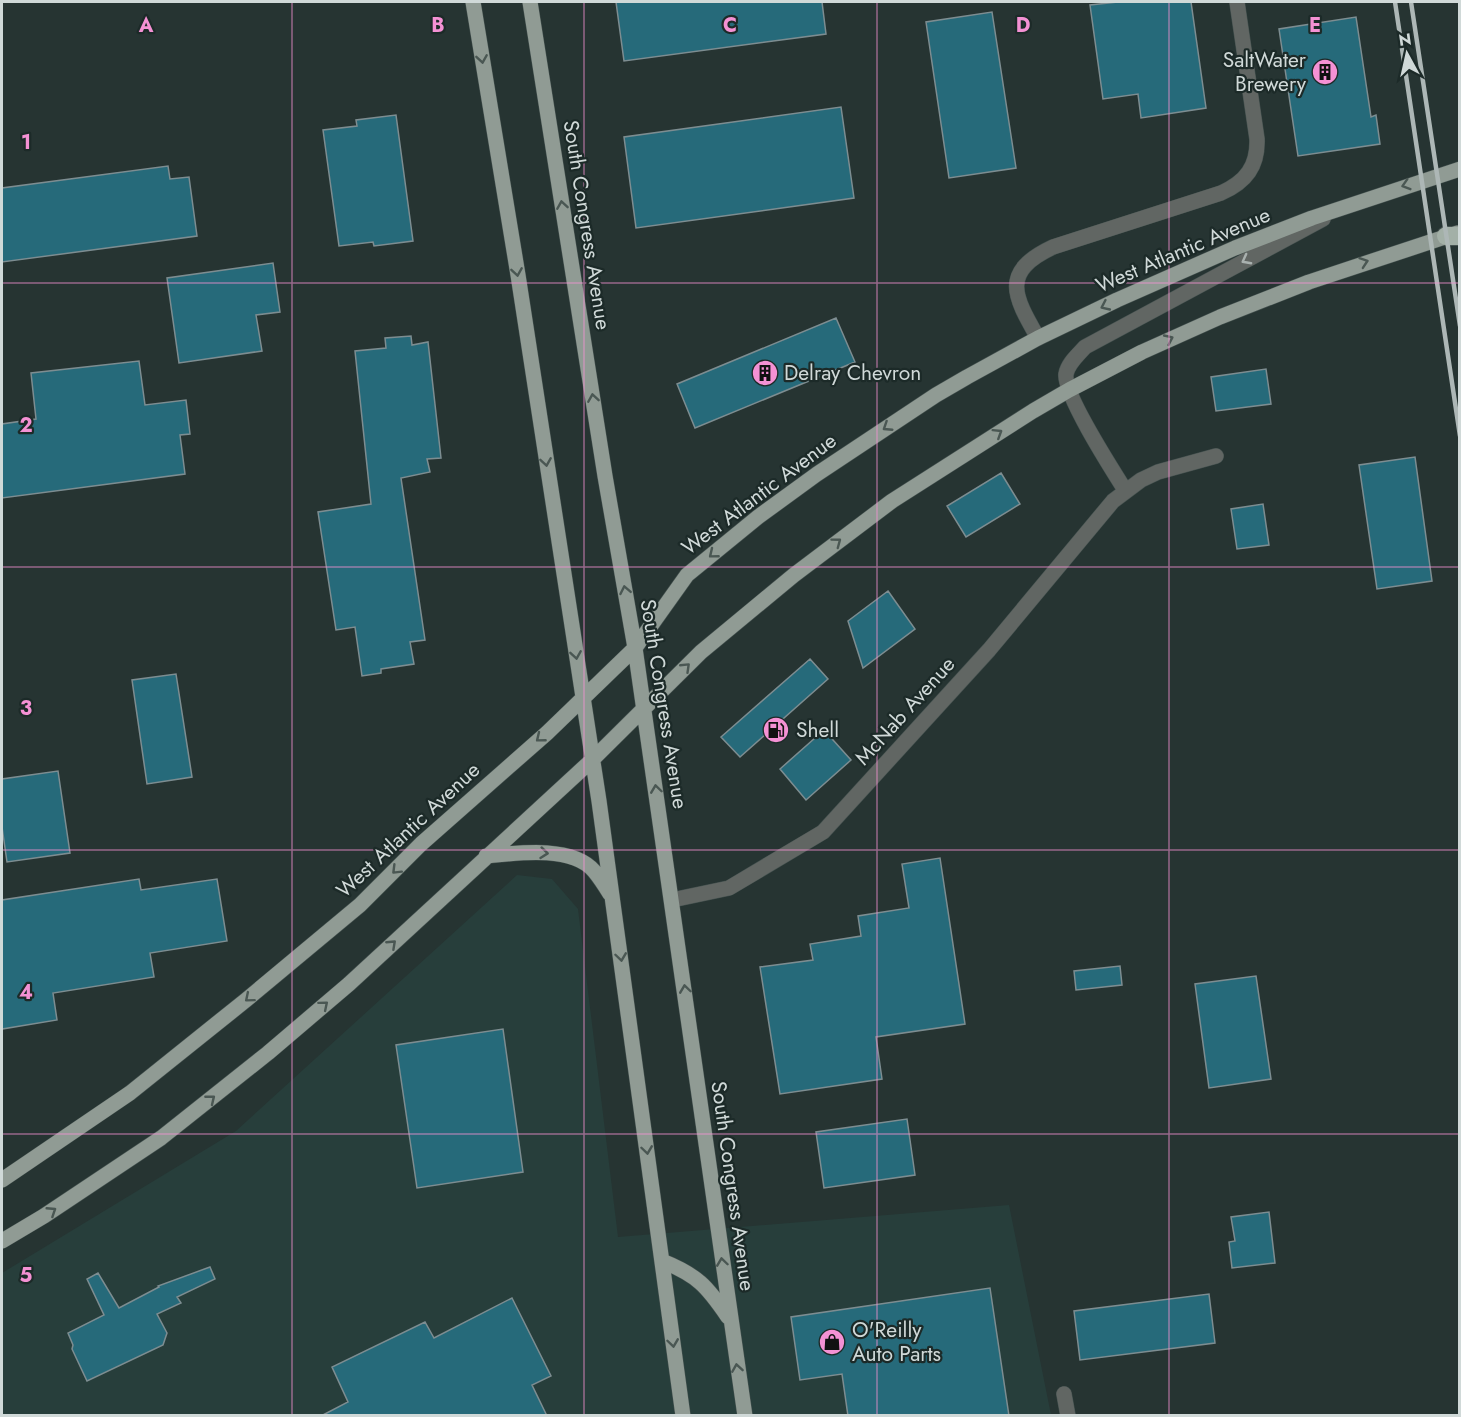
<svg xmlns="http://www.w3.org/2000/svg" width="1461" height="1417" font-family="Jost,sans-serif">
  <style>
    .built { fill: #273e3b }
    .building { fill: #266a7a; stroke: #7d8d91; stroke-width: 1.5 }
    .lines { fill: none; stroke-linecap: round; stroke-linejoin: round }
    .minor-casing { stroke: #455250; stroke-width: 16 }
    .major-casing { stroke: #455250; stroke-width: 16 }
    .highway-casing { stroke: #455250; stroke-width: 20 }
    .minor { stroke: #616663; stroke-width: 15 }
    .major { stroke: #909b94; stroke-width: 15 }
    .highway { stroke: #a3b0a7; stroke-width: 18 }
    .rail { stroke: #adb7b6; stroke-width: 4.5 }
    .oneway { stroke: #4a5753 }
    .oneway2 { stroke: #a9b1af }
    .grid { fill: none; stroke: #f491d4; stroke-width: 1.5; stroke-opacity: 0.55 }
    .labels { text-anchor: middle; stroke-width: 4.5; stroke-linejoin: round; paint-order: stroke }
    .poi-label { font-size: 21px; fill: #d0d9d8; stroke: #1c2a28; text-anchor: start }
    .street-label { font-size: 21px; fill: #d0d9d8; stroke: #1c2a28 }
    .grid-label { font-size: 20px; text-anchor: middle; font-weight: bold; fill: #f491d4; stroke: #1c2a28; stroke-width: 4.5; stroke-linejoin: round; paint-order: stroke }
  </style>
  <rect width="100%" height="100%" fill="#263432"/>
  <!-- built -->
  <path class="built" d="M517,875L552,879L578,909L618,1237L1009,1205L1051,1415H2V1273L236,1131Z"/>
  <!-- building -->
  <path class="building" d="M616,2H822L826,34L624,61Z
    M1118,2H1191L1206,108L1141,118L1138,94L1103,99L1090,5Z
    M992,12L1016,168L949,178L926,22Z
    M1356,17L1371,117L1376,115L1380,144L1298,156L1279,29Z
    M841,107L854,198L636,228L624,137Z
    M396,115L413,241L374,246L373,242L339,246L323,130L357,126L356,120Z
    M168,166L170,179L189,177L197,236L2,262V188Z
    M273,263L280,312L256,315L262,351L179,363L167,278Z
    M836,318L855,362L695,428L677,384Z
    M411,336L412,345L428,342L441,458L427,459L430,472L401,478L425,640L410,642L414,664L381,669V673L362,676L355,627L336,630L318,512L371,504L355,351L386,348L385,338Z
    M139,361L145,405L186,400L190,434L180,435L185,474L2,498V424L36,419L31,373Z
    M1266,369L1271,404L1216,411L1211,377Z
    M1415,457L1432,581L1377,589L1359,465Z
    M1001,473L1020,504L966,537L947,506Z
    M1263,504L1269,545L1237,549L1231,509Z
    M888,591L915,629L863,668L848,621Z
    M810,659L828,679L740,757L721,737Z
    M176,674L192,777L147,784L132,680Z
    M824,730L851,760L806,800L780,769Z
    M58,771L70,853L7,862L2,827V779Z
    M940,858L965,1024L876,1037L882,1079L780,1094L760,967L813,960L810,944L861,936L858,916L909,908L902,864Z
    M139,879L141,890L217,879L227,941L150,953L154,977L53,993L57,1020L2,1029V900Z
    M1120,966L1122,985L1076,990L1074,971Z
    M1256,976L1271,1079L1209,1088L1195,984Z
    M503,1029L523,1172L417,1188L396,1045Z
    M907,1119L915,1175L824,1188L816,1132Z
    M1269,1212L1275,1263L1232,1268L1229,1242L1235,1241L1231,1217Z
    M210,1267L215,1279L177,1297L181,1303L157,1314L167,1333L163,1345L87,1381L72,1349L73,1345L68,1333L104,1315L87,1279L98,1273L119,1308L159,1287L158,1286Z
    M990,1288L1009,1416H848L842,1374L800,1380L791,1317Z
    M1209,1294L1215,1343L1080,1360L1074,1311Z
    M512,1298L551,1376L532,1385L547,1416H321L348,1402L332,1367L425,1322L434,1338Z"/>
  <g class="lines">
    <!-- minor casing -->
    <g class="minor-casing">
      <path id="minor" d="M1038,338C1014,296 1000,272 1053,247L1221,193C1246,182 1258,166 1257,139L1237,2
        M1125,490C1113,471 1063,393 1066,374C1068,363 1078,355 1085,347L1323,219
        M672,900L729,888L823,832L989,650L1113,501L1141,480L1158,472L1216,456
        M1064,1394L1068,1416"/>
    </g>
    <!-- major casing -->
    <g class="major-casing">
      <path id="major" d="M473,2L518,275L599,801L683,1416
        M530,2L605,476L635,648L745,1416
        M486,856C516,853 572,845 594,871C600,878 605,886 610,894
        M2,1180L130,1093L246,1000L360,905L421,844L547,733L635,648L687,575L758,517L817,474L936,395L967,377L1038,338L1117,300L1235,248L1312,218L1460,169
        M2,1241L44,1216L161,1138L268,1053L349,984L592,760L701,652L794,575L892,501L1033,411L1069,390L1142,352L1220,317L1309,282L1457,233
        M662,1261C697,1275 707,1286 728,1317"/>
    </g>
    <!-- highway casing -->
    <g class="highway-casing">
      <path id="highway" d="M1446,236H1460"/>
    </g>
    <!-- minor -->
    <use href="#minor" class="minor"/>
    <!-- major -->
    <use href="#major" class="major"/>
    <!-- highway -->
    <use href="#highway" class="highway"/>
    <!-- rail -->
    <path class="rail" d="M1395,2L1460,436
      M1411,2L1460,326"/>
  </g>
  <!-- one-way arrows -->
  <defs><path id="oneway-chevron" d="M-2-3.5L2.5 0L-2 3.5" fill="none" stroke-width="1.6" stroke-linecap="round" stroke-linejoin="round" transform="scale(1.5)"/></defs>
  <g class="oneway">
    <use href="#oneway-chevron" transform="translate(482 59) rotate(81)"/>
    <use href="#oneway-chevron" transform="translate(1406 185) rotate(163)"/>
    <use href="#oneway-chevron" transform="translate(562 205) rotate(-99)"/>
    <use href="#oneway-chevron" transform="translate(1364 262) rotate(-19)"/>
    <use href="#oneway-chevron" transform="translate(517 272) rotate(81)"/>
    <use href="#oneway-chevron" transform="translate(1105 306) rotate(155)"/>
    <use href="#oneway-chevron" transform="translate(1169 339) rotate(-25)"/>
    <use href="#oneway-chevron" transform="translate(593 398) rotate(-99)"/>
    <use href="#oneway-chevron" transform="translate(887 427) rotate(147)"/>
    <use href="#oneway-chevron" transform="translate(998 433) rotate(-32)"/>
    <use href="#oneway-chevron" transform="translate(546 462) rotate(81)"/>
    <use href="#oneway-chevron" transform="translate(837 542) rotate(-37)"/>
    <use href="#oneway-chevron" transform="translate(713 554) rotate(141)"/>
    <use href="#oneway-chevron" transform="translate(625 590) rotate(-101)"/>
    <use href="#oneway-chevron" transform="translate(576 655) rotate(81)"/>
    <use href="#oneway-chevron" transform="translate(686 667) rotate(-44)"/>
    <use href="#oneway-chevron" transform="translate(540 738) rotate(141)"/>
    <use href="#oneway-chevron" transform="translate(656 789) rotate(-98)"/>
    <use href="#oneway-chevron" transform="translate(544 853) rotate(6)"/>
    <use href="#oneway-chevron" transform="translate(396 870) rotate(135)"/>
    <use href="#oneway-chevron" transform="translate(392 944) rotate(-43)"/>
    <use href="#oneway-chevron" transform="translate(621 957) rotate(82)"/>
    <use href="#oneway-chevron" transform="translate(685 989) rotate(-98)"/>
    <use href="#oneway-chevron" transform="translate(249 998) rotate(140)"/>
    <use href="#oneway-chevron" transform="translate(324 1005) rotate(-40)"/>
    <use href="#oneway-chevron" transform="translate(211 1099) rotate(-39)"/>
    <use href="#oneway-chevron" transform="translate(647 1150) rotate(82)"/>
    <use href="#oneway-chevron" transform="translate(52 1211) rotate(-33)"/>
    <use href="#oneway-chevron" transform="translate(722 1262) rotate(-98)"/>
    <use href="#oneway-chevron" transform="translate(673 1343) rotate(82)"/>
    <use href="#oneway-chevron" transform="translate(737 1368) rotate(-99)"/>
  </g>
  <use class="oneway2" href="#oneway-chevron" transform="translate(1246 260) rotate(152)"/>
  <!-- grid -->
  <path class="grid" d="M292,2V1416M584,2V1416M877,2V1416M1169,2V1416M2,283H1460M2,567H1460M2,850H1460M2,1134H1460"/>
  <!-- icons -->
  <defs>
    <g id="building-disc" transform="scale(1.35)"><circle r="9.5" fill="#f491d4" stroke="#1c2a28"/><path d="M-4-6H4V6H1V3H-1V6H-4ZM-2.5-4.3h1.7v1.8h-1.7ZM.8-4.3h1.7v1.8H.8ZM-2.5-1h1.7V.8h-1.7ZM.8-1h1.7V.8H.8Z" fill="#111"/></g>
    <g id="fuel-disc" transform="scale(1.35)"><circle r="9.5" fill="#f491d4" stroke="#1c2a28"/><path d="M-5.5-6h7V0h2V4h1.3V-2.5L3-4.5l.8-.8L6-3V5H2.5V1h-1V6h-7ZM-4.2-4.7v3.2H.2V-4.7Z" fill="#111"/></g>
    <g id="shop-disc" transform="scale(1.35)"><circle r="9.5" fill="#f491d4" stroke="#1c2a28"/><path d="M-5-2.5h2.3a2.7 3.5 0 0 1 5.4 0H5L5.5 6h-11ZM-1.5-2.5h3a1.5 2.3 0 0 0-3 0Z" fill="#111"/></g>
  </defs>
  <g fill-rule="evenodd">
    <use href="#building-disc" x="1325" y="72"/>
    <use href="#building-disc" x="765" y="373"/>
    <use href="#fuel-disc" x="776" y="730"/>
    <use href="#shop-disc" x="832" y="1342"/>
  </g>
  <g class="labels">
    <!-- poi labels -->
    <g class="poi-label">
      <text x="1306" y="67" text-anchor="end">SaltWater<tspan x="1306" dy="24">Brewery</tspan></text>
      <text x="784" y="380">Delray Chevron</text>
      <text x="796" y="737">Shell</text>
      <text x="852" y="1337">O'Reilly<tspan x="852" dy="24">Auto Parts</tspan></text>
    </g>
    <!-- street labels -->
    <g class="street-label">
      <text transform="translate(587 225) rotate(81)" y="7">South Congress Avenue</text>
      <text transform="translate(1183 250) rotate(-23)" y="7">West Atlantic Avenue</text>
      <text transform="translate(759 494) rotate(-37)" y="7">West Atlantic Avenue</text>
      <text transform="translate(664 704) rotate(81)" y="7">South Congress Avenue</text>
      <text transform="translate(905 711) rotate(-48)" y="7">McNab Avenue</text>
      <text transform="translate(408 830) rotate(-43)" y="7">West Atlantic Avenue</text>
      <text transform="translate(733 1186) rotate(82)" y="7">South Congress Avenue</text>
    </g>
  </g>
  <g class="grid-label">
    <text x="146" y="32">A</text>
    <text x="438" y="32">B</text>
    <text x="730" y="32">C</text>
    <text x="1023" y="32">D</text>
    <text x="1315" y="32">E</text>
    <text x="26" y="149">1</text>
    <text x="26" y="432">2</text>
    <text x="26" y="715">3</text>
    <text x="26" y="999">4</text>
    <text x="26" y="1282">5</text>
  </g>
  <!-- border -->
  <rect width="1461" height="1417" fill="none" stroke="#d0d9d8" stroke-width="6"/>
  <!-- north arrow -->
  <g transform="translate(1407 54) rotate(352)" stroke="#1c2a28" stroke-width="4.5" paint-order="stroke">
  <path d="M0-4.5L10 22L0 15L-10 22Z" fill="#d0d9d8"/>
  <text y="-9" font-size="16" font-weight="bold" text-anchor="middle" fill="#d0d9d8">N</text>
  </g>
</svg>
